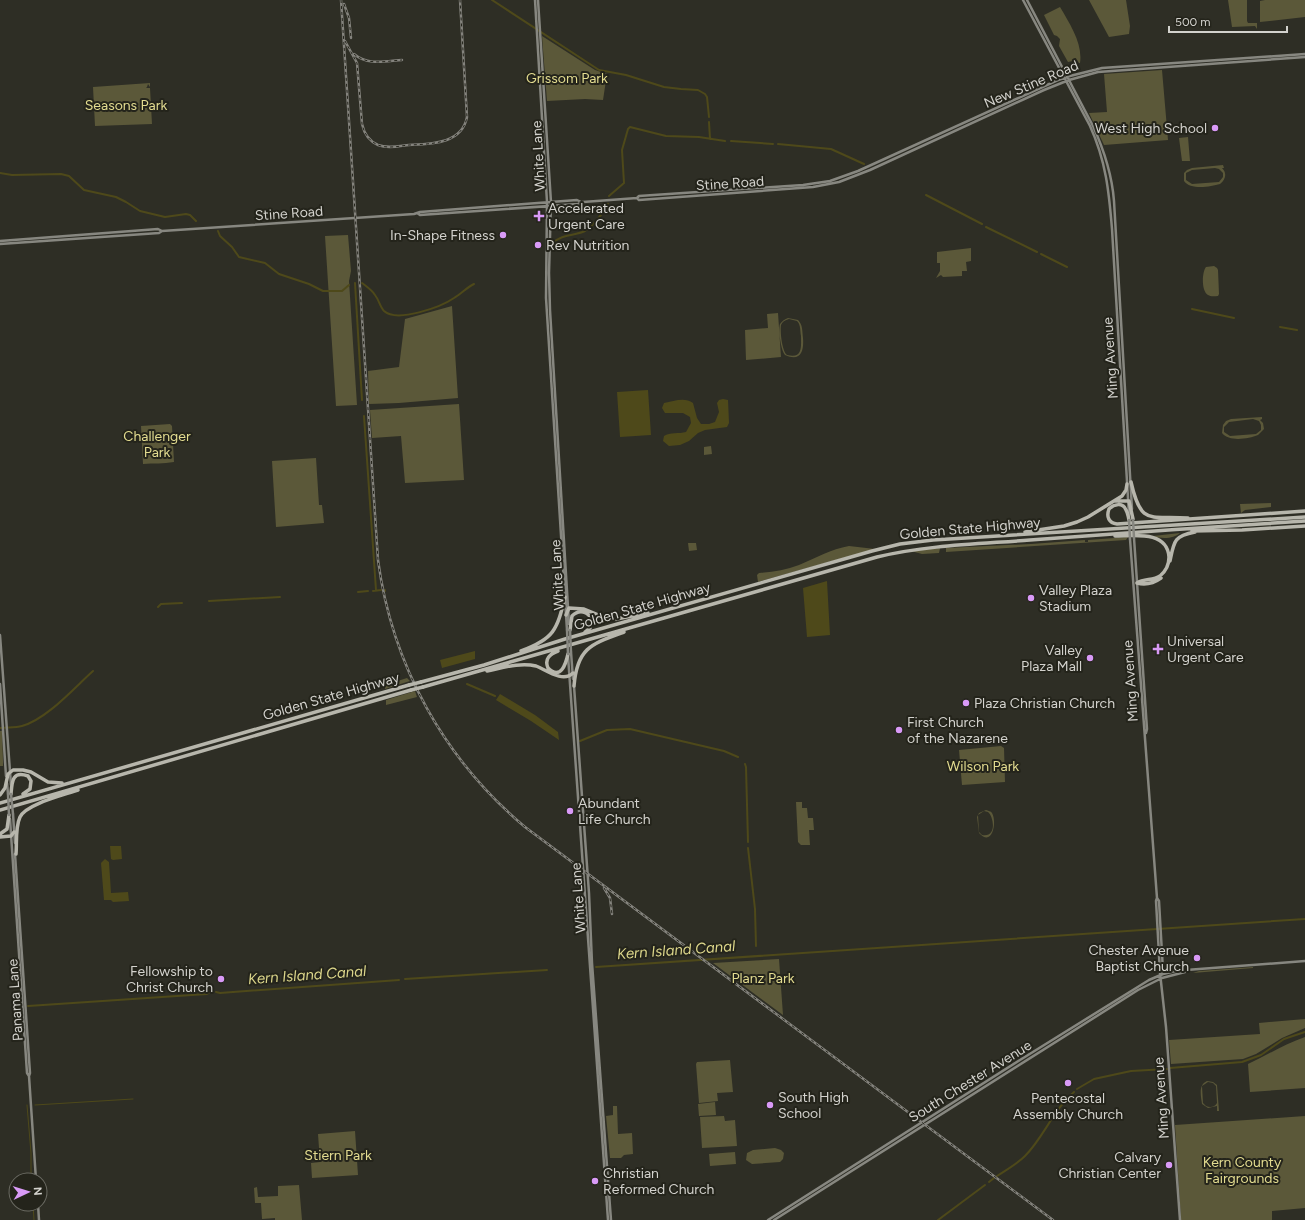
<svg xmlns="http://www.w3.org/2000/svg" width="1305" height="1220" font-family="Figtree,sans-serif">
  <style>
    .green { fill: #5b5839; fill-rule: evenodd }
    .water { fill: #4e491a }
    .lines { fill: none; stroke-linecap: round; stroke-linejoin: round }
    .stream { stroke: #4e491a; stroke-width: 1 }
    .canal { stroke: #4e491a; stroke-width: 2 }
    .secondary { stroke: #878780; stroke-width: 2.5 }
    .highway { stroke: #b7b6ac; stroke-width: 3.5 }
    .rail-casing { stroke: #84837d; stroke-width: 2.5 }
    .rail { stroke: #24241b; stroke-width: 1; stroke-dasharray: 3; stroke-linecap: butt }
    .secondary-bridge { stroke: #878780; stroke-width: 2.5 }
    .highway-bridge { stroke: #b7b6ac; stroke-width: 3.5 }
    .poi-dot { fill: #d99af7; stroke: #24241b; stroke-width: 1.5 }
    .labels { text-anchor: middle; stroke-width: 4; stroke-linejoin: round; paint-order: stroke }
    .park-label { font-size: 14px; fill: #e3dc90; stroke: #24241b }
    .street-label { font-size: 14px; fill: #d3d2cd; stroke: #24241b }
    .poi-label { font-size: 14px; fill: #d3d2cd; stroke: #24241b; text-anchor: start }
    .water-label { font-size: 15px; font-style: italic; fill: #ddd78b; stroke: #24241b }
  </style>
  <rect width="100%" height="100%" fill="#2e2e25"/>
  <!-- green -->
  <path class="green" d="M1089,0H1126L1130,26L1129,34L1109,37Z
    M1228,0H1247V21L1248,23H1257V29L1255,26L1232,27Z
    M1265,0H1305V17L1260,22V1Z
    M1060,7C1070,24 1083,44 1080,63H1079L1077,60L1068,62L1059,46L1060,39L1057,36L1054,35L1044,15Z
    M542,36L595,70L607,74L603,100L585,99L547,101Z
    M1162,70L1168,140L1104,145L1089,113L1107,112L1104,74Z
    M150,83V87L148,84L147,87L146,88H150L152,124L95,126L93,87Z
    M1188,137L1190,161H1182L1179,138Z
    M1223,165L1224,168H1222C1227,173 1226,179 1220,184C1210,187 1190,190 1184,181V173L1187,170L1192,168ZM1215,168L1219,169L1223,173V177L1219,182L1192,184L1186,180V173L1192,170Z
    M348,235L351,271L349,281L357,405L336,406L325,236Z
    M971,248V261L966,262L967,271H962V276L943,277L941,275L936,278L940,271V263H937V252Z
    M1214,266L1217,268L1218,270L1219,294L1218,296C1215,296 1211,297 1208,295C1201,291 1202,272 1206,267Z
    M452,306L458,398L399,403L369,404L368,371L399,367L405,319Z
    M778,313L781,357L746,360L745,330L768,328L767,314Z
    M788,318L798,320C803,325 802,331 803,338C804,351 801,362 785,355C781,351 778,330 780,324C782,321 785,319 788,318ZM789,319L797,321C801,325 800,331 801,336C801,347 803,359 787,355C782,351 780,332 781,325C782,322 785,320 789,319Z
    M459,404L464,480L405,483L401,436L372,438L370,410Z
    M1262,417V419L1260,420L1263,423L1264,429L1258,435C1248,439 1229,442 1222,433L1223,425L1226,421L1231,419ZM1253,419L1259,421L1261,425V430L1256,434L1230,436L1224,432V427L1229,422Z
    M170,424L172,426L174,462C163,464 154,463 143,464L141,426Z
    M711,446L712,454L704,455V447Z
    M316,458L319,505H322L324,523L276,527L272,461Z
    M1271,503V507L1245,510L1241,513L1240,504Z
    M1180,533C1174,539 1161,539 1153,536Z
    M1128,537L1126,540L946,552V548L1031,544L1085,540V542H1088V540Z
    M688,543H696L697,550L689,551Z
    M849,546L875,549L758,582L757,575L759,573C773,572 786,570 799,565C816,558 831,549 849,546Z
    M940,548L939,553L922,554L911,551Z
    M407,678L410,681L385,689V685Z
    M415,691L417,697L386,705V700Z
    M0,731H2L3,761V766H0Z
    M1001,746L1004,748L1005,782L962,785L959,750Z
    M796,802H802V808H807L808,818H813L814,830H809L810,845H801L798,842Z
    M986,810C988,811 991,811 992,813C997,821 993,848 979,833L977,817L979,813ZM984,811L988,812C994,817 997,838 982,835L979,832L978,815Z
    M779,959L783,1015L713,963Z
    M1253,967V968L1193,973L1199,971Z
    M1305,1019V1028L1282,1038L1256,1054L1243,1059L1171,1064L1169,1040L1260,1034L1259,1023Z
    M1305,1037V1088L1250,1092L1248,1064C1267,1055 1285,1044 1305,1037Z
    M730,1060L733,1092L717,1093L718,1101L699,1103L696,1064L697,1062Z
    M1207,1081L1213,1082L1217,1085L1219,1111H1217V1106L1208,1108L1202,1104C1201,1096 1198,1085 1207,1081ZM1208,1082L1213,1083L1216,1086L1217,1103C1215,1107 1210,1108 1206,1106L1203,1103L1202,1086Z
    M715,1102L716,1115L699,1116L698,1104Z
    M613,1106H617L618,1134L632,1133L633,1154L624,1155L621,1158H610L606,1116L613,1115Z
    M724,1116L725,1121L735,1120L737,1146L702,1148L700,1117Z
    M1305,1116V1208L1272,1211V1220H1181L1175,1125Z
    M355,1131L358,1175L312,1178L311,1163L320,1162L318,1134Z
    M775,1148L781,1150L784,1153L783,1159L780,1162L752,1164L746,1160L747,1153L753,1150Z
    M735,1152L736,1164L710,1166L709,1154Z
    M299,1185L302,1220H275V1218L262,1219L261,1203H255L254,1188L257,1187L258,1197L278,1196V1186Z"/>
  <!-- water -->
  <path class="water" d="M648,390L651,435L620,437L617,392Z
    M723,399L728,400L729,423L727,427L705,430L698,433L689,441L680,445L669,446L663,441L664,436C670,432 679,434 686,432L691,423L690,417L683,413H665L662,408L664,403C674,401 685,397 693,403L697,418L701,424H709L715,422L719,412L717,403L719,400Z
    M827,581L830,635L807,637L803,588Z
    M475,651V659L442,668L440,660Z
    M500,694L535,715L558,732L559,740L531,721L496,700Z
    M110,846H121L122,859L113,860L111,859Z
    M105,859L109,862L111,893L128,892L129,901L113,902L111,900H104L101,863Z"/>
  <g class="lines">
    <!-- stream -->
    <path class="stream" d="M27,1105L31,1153V1180
      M35,1105L133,1099
      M33,1204L34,1220"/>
    <!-- canal -->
    <path class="canal" d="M492,0L599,70L626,75L664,87L681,89L698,90L705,94L707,97L709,117
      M709,122L710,139
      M731,141L773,144
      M778,144L831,149L864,164
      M0,173L12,175L61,174L69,176L84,190L116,197L126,202L140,211L165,217L186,214L190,215L196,221
      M926,195L982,224
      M609,196L624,183L622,150L628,129L630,127L666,136L699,137L725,141
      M986,227L1037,252
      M218,231L220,236L232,247L239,257L265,263L279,274L309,284L323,291H342L349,285
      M553,243C562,234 574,236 585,231C592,227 605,211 608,204
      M1041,254L1067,267
      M355,283L362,400
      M362,283C367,287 372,290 375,295C379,300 380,307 384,311C397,323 441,307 454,298C461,294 466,288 474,284
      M1192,309L1234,318
      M1280,327L1297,330
      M364,416L376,590
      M385,590V591
      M373,591L381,590
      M358,592L368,591
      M209,601L280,597
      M158,607L161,604L182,603
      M467,684L495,696
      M0,728C7,727 15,728 22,726C47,719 74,688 93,671
      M580,741L607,730L630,729L724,751L738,757
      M745,764L746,767L748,842
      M748,848L755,909L756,946
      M596,967L1305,919
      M405,979L547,970
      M216,992L220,993L233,992L399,980
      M28,1006L207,994L210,992
      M1170,1068L1242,1062L1261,1055L1284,1039L1305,1032
      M1077,1089L1094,1079L1131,1071L1167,1069
      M997,1176C1006,1170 1017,1164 1025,1156C1044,1137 1053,1110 1074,1092
      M989,1182L994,1178
      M938,1220L985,1185"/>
    <!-- secondary -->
    <path class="secondary" d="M535,0L547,202L546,298L567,630
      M538,0L551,202L549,273L550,310L569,624
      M1023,0L1090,126C1106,161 1109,192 1112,229L1129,515
      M1027,0L1093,126C1104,150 1112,175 1114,201L1132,509
      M637,198L639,200L813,187L839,182L870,170L1044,90L1069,80L1098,72L1305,57
      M417,213L420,215L578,204L583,202L637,198L639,196L803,185L830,181L858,171L1058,80L1070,76L1102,68L1305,54
      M0,241L158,229L162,231
      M0,244L159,233L162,231L414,214L420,212L577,200L581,202
      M1134,538L1147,729L1146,733
      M1130,539L1157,898L1159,901L1163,971L1161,975
      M0,635L11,785
      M571,652L573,679
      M568,656L608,1220
      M0,684L6,776
      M574,686L589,893L592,963L611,1220
      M7,783L8,794
      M13,814L15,843
      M10,819L27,1073L29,1076L36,1180
      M15,854L30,1073L29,1076
      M1157,898L1156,901L1160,973L1166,1027L1180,1220
      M38,1204L39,1220
      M768,1220L1020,1060L1149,980L1163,974L1184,969L1186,970L1305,961
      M774,1220L1138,990L1162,978L1185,972L1186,970"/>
    <!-- highway -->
    <path class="highway" d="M1131,482C1141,527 1150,515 1188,518
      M1116,501H1129L1133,519
      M1129,520C1128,516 1128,513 1126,510C1123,502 1114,504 1109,509C1106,517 1109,523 1117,524L1305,511
      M1192,531L1242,530L1305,526
      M1025,532L1064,526L1077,522L1088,517L1122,496L1126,490L1127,484
      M1115,536C1133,536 1167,530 1169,557C1169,564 1166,571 1160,576C1153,581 1144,578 1137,583
      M1170,561C1174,541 1174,536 1195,532
      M1137,583C1145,585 1154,583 1161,578
      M566,615L569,608L584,609L601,616L616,619L648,613
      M570,630L572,616C579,609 588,611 592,620L590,628L585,632
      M521,651C554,639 557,630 565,597
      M558,651C550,654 544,659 548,668C561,681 566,663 568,654
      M487,671C502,668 520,662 536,666C546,670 563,683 573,673
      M421,682L484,665L565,639L872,551L900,544L933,540L1305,517
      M574,686C577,648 591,644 624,632
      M423,687L877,557C927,545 979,544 1030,540C1122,533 1213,527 1305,521
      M11,794C12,782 12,770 28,776L31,781L30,789L23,794
      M0,795L5,788L8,774L13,770H23L31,772L48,782L62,783
      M0,803L409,685
      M0,810L411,690
      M0,834L7,829L9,815
      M0,837L11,836L14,832
      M16,854C17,843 15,828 20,817C26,804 64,795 78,790"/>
    <!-- rail casing -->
    <g class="rail-casing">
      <path id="rail" d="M341,0L378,560C392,665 444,759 525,827L1053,1220
        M344,4L349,18L351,38
        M345,41L357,63L362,124C364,133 369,141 378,145C388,149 399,146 409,145C431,144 462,144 467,117L460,0
        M354,54C368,66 386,61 402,60
        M604,888L610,898L612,914"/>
    </g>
    <!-- rail -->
    <use href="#rail" class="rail"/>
    <!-- secondary-bridge -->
    <path class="secondary-bridge" d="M1129,520L1130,539
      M1133,520L1134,538
      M567,630L568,654
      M570,630L571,652
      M8,794L9,815
      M11,794L13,814"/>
    <!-- highway-bridge -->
    <path class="highway-bridge" d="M409,685L421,682
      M411,690L423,687"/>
  </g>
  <!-- markers -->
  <g class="poi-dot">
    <circle cx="1215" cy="128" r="4"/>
    <path d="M537 210h4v4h4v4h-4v4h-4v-4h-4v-4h4z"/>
    <circle cx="503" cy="235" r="4"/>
    <circle cx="538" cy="245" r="4"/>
    <circle cx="1031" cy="598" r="4"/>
    <path d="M1156 643h4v4h4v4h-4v4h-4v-4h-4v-4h4z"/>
    <circle cx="1090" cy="658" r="4"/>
    <circle cx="966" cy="703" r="4"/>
    <circle cx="899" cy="730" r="4"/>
    <circle cx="570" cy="811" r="4"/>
    <circle cx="1197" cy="958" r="4"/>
    <circle cx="221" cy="979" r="4"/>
    <circle cx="1068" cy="1083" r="4"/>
    <circle cx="770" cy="1105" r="4"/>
    <circle cx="1169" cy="1165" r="4"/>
    <circle cx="595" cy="1181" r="4"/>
  </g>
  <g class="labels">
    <!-- park labels -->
    <g class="park-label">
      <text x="567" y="83">Grissom Park</text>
      <text x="126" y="110">Seasons Park</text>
      <text x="157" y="441">Challenger<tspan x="157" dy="16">Park</tspan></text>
      <text x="983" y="771">Wilson Park</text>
      <text x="763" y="983">Planz Park</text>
      <text x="338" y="1160">Stiern Park</text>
      <text x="1242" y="1167">Kern County<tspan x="1242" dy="16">Fairgrounds</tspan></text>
    </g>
    <!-- street labels -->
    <g class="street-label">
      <text transform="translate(1031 84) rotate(-23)" y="5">New Stine Road</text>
      <text transform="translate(538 156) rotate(-93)" y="5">White Lane</text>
      <text transform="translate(730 183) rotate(-4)" y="5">Stine Road</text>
      <text transform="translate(289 213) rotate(-4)" y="5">Stine Road</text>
      <text transform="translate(1110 358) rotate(-94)" y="5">Ming Avenue</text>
      <text transform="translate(970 528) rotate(-5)" y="5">Golden State Highway</text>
      <text transform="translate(557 575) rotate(-93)" y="5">White Lane</text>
      <text transform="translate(642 606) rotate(-16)" y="5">Golden State Highway</text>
      <text transform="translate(1130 681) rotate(-94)" y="5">Ming Avenue</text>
      <text transform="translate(331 696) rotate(-16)" y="5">Golden State Highway</text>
      <text transform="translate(578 898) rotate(-94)" y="5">White Lane</text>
      <text transform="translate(15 1000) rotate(-94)" y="5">Panama Lane</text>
      <text transform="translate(970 1081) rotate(-32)" y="5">South Chester Avenue</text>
      <text transform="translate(1161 1098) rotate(-94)" y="5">Ming Avenue</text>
    </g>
    <!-- poi labels -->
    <g class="poi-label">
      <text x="1207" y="133" text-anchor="end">West High School</text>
      <text x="548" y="213">Accelerated<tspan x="548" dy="16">Urgent Care</tspan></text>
      <text x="495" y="240" text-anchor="end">In-Shape Fitness</text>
      <text x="546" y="250">Rev Nutrition</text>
      <text x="1039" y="595">Valley Plaza<tspan x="1039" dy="16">Stadium</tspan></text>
      <text x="1167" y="646">Universal<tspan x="1167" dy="16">Urgent Care</tspan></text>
      <text x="1082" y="655" text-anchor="end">Valley<tspan x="1082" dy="16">Plaza Mall</tspan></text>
      <text x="974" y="708">Plaza Christian Church</text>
      <text x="907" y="727">First Church<tspan x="907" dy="16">of the Nazarene</tspan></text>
      <text x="578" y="808">Abundant<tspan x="578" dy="16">Life Church</tspan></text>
      <text x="1189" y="955" text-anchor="end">Chester Avenue<tspan x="1189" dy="16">Baptist Church</tspan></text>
      <text x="213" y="976" text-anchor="end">Fellowship to<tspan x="213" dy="16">Christ Church</tspan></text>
      <text x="778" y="1102">South High<tspan x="778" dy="16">School</tspan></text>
      <text x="1068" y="1103" text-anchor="middle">Pentecostal<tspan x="1068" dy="16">Assembly Church</tspan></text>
      <text x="1161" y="1162" text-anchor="end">Calvary<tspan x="1161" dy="16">Christian Center</tspan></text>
      <text x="603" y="1178">Christian<tspan x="603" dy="16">Reformed Church</tspan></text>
    </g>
    <!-- water labels -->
    <g class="water-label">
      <text transform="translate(676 950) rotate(-4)" y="5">Kern Island Canal</text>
      <text transform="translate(307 975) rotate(-4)" y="5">Kern Island Canal</text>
    </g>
  </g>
  <!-- north arrow -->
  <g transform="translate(28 1192) rotate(86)"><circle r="19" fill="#24241b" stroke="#6a6a62"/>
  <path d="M0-3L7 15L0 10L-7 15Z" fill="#d99af7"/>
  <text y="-6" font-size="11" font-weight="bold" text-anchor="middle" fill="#d3d2cd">N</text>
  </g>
  <!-- scale -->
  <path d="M1169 26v6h118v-6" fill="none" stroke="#d3d2cd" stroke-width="2"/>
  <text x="1175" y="26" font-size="12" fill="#d3d2cd" stroke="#24241b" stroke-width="3" paint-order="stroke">500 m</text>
</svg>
